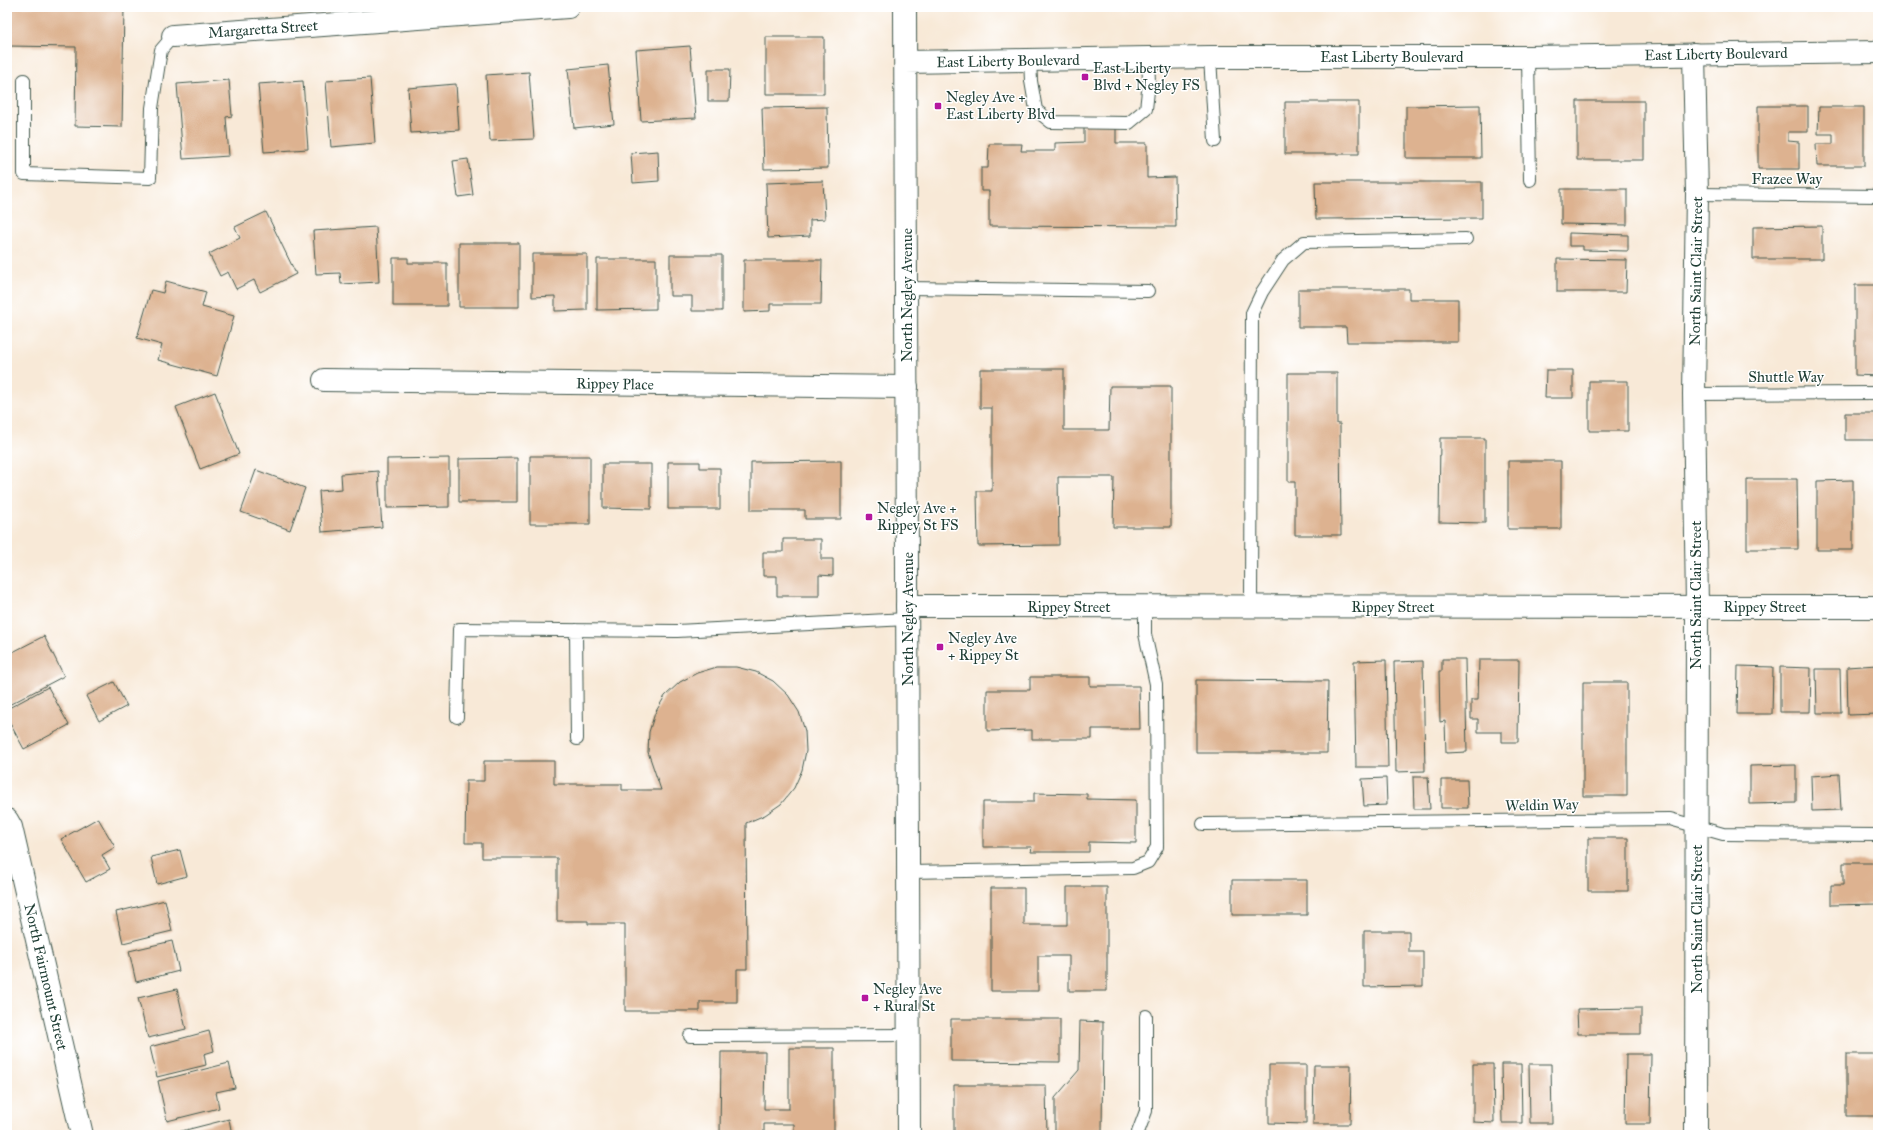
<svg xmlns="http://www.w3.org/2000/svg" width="1885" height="1142" font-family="'IM FELL Great Primer',serif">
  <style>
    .building { fill: #ddb290 }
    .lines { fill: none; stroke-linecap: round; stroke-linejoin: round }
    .lane-casing { stroke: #40574c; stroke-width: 14 }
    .street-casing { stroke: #40574c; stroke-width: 24 }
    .secondary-casing { stroke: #40574c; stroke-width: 24 }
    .lane { stroke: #fff; stroke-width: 12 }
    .street { stroke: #fff; stroke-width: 22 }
    .secondary { stroke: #fff; stroke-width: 22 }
    .poi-dot { fill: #b5179e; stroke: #fff; stroke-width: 1.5 }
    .labels { text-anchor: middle; stroke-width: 3; stroke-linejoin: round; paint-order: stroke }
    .street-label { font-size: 15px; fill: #1f3d34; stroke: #fff }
    .poi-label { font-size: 15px; fill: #1f3d34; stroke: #fff; text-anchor: start }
  </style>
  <rect width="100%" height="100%" fill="#fff"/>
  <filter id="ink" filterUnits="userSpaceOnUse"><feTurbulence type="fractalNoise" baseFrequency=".025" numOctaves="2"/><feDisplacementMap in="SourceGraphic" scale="8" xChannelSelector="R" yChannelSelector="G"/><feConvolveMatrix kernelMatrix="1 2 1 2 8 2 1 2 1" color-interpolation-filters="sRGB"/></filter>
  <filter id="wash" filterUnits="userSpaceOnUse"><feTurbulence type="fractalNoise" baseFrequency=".012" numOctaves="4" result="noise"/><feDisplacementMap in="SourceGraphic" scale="16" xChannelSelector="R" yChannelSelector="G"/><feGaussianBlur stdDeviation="0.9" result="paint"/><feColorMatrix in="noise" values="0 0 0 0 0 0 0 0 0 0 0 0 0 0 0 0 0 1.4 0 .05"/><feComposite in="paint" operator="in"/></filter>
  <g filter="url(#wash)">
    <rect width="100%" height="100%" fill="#f8e9d7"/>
    <g id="blocks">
      <!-- building -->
      <path class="building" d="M7,7H124L122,127L75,126L76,47L7,46Z
        M766,37H824V94H766Z
        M690,46L696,118L641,121L636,50Z
        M608,65L614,124L574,128L568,69Z
        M708,69H730L729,101H708Z
        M529,72L534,139L490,141L486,75Z
        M370,78L375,143L331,147L326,81Z
        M229,80L232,116L226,117L229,156L183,159L177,84Z
        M303,81L308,149L264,152L258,84Z
        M456,84L459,130L411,133L408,88Z
        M1577,101H1644V160H1577Z
        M1285,102H1359V154H1285Z
        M1480,105L1481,158H1406V106Z
        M1758,106H1808V132H1788V141L1799,142V169H1758Z
        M827,107L828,168L764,169L762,108Z
        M1819,107H1864V166H1817L1816,144H1833V134H1818Z
        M1084,120H1116V143H1147V178L1175,177L1176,227L989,226V191H981V168H988L989,144H1022L1021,151H1055V143L1084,142Z
        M658,151L659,181L633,183L631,153Z
        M468,159L473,195L458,197L453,161Z
        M823,181L825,219L810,220V236L768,238L766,183Z
        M1315,182H1482V218L1316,219Z
        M1561,189H1627V225L1561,224Z
        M266,212L296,274L260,292L254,280L236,289L228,272L220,276L209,254L240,238L235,227Z
        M1822,226V259H1753V227Z
        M376,227L379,282L341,284L340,273L316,274L313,231Z
        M1569,233L1628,235V251L1583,250V246H1569Z
        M459,243H519V307H459Z
        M532,254H587V310L555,311V296L532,297Z
        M670,255H722V311H692V296H670Z
        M393,258H408V263H447V306H393Z
        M597,259H656V309L597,310Z
        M1557,259L1627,260L1626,292H1557Z
        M744,260H822L821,304H770V311L744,312Z
        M166,281L206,292L202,307L234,316L217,376L158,360L162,345L137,338L151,290L163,293Z
        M1855,285H1877V376L1855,375Z
        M1298,289H1409V299H1458V342H1347L1346,327H1298Z
        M980,369H1064V430H1109L1110,386H1171V527H1113L1114,477H1058L1059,545L978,546L977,491H992V408H980Z
        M1546,370H1573V398H1545Z
        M1288,373H1337V424H1340L1341,535H1295V482H1288Z
        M1589,381H1628V431H1589Z
        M215,392L239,454L200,469L176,407Z
        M1845,413H1878V440H1845Z
        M1440,438H1485V523L1439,522Z
        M530,456H590V524H530Z
        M449,458V507L387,508V459Z
        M517,458V502H459V459Z
        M841,461V519H805V510H751V462Z
        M1508,461H1561V529H1508Z
        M668,462H700V468H720V509H668Z
        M603,464H651V509L603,508Z
        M256,470L305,488L290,530L241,512Z
        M378,471L382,527L322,532L319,491L342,489L341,474Z
        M1747,479H1797L1798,549H1747Z
        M1853,480V550H1817V481Z
        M783,539H821V559H833V576L819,575V596H777V576H763V552H783Z
        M44,636L64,676L7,706V655Z
        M1442,659H1465L1467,752L1446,753L1445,721L1440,722L1439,671H1442Z
        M1386,660L1388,767H1356L1354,661Z
        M1479,660H1519L1518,742H1502V732H1478V719H1471V700H1478Z
        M1423,661L1425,771L1396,772L1394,662Z
        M1877,665L1878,714L1848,715L1847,667Z
        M1738,666L1773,667L1772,714H1737Z
        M717,667H736L756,672L773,681L788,695L799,712L805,731L806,751L802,770L794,788L781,804L765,815L746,823L747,969H737V1002H700V1011H625V924H588V921H557V858H482V843H465L466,781H484V761H554V784H622V790H661L648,752L649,732L655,713L665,696L680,682L697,673Z
        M1780,667L1811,668L1810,712H1780Z
        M1816,669H1840L1841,713H1817Z
        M1030,677H1090V686H1139L1140,729H1092V739H1032V730L987,731V690H1030Z
        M1196,680L1328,681L1327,753H1196Z
        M114,682L127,706L99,721L86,696Z
        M1583,682H1627V796H1583Z
        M48,687L69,725L24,749L7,718V709Z
        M1796,765V803L1750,804V766Z
        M1839,774L1841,810L1812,811L1811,776Z
        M1413,777H1428L1430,809H1414Z
        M1386,778L1387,805L1364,806L1362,779Z
        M1441,780H1467L1468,808H1441Z
        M1034,793L1087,794V799L1136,800V843L1089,842V852H1031L1032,847H983V802H1034Z
        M98,818L115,847L102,855L110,869L86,882L61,839Z
        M1588,838H1628V891H1588Z
        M180,850L187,876L157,884L151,857Z
        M1843,863H1878V904L1831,905V885H1843Z
        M1232,880H1307V915H1232Z
        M1067,887H1107V991H1069V956H1038V991H991V888H1024V925H1067Z
        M165,900L172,931L123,943L116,912Z
        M1364,931H1409V952H1423V986L1364,987Z
        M172,941L179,971L136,982L129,951Z
        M177,989L186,1029L148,1038L138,998Z
        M1641,1008V1034H1578L1577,1009Z
        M951,1019H1060V1062L951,1061Z
        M1080,1021L1103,1022L1102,1134H1055V1098L1079,1070Z
        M209,1031L214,1051L204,1054L206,1065L157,1077L150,1047Z
        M789,1048H834V1135H794V1124H764V1135H720L721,1052H765L764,1109H789Z
        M1626,1054H1651L1650,1124H1625Z
        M1846,1054H1877V1116H1846Z
        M229,1063L235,1088L216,1092L219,1108L167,1121L158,1081Z
        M1473,1064H1493L1494,1123L1473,1122Z
        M1501,1064H1521L1522,1123H1502Z
        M1529,1064H1551L1552,1123H1530Z
        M1269,1065H1306V1124L1269,1123Z
        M1314,1065H1351L1350,1124H1313Z
        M954,1085H1046L1047,1135H954Z
        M229,1119L232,1135H170V1134Z"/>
    </g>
  </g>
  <g filter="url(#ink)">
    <use href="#blocks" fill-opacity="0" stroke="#40574c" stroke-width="1"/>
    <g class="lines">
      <!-- lane casing -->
      <g class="lane-casing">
        <path id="lane" d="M1210,57L1215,141
          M1528,57L1530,180
          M1030,60L1031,81L1036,110L1051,122L1129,123L1146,109L1149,82L1148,58
          M24,80V174L150,178L152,108L161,50L173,36
          M1697,194L1878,196
          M907,288L1148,291
          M1694,394L1878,393
          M1251,607L1252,313L1262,292L1283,260L1304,242L1466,239
          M576,630L577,739
          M457,717L459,629L677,631L907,619
          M1203,824L1670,819L1723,834L1878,835
          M908,872L1133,868L1148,862L1157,847L1156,684L1145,634V607
          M690,1036L909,1035
          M1137,1135L1146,1111V1016"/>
      </g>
      <!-- street casing -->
      <g class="street-casing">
        <path id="street" d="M173,36L568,7
          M1694,54L1697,194L1694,394L1697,607L1696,1135
          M324,380L907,387
          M907,606L1878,607
          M7,820L11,827L82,1135"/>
      </g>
      <!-- secondary casing -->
      <g class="secondary-casing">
        <path id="secondary" d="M905,7L909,1135
          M906,62L1210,57H1528L1878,52"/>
      </g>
      <!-- lane -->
      <use href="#lane" class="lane"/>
      <!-- street -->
      <use href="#street" class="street"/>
      <!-- secondary -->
      <use href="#secondary" class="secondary"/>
    </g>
  </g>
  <!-- markers -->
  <g class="poi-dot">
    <rect x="1081" y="73" width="8" height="8" rx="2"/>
    <rect x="934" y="102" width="8" height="8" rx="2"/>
    <rect x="865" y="513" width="8" height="8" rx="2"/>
    <rect x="936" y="643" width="8" height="8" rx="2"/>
    <rect x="861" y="994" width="8" height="8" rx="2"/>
  </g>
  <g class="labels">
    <!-- street labels -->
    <g class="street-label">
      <text transform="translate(263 29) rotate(-4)" y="5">Margaretta Street</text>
      <text transform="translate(1716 54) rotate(-1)" y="5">East Liberty Boulevard</text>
      <text x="1392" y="62">East Liberty Boulevard</text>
      <text transform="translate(1008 61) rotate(-1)" y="5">East Liberty Boulevard</text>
      <text x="1787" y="184">Frazee Way</text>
      <text transform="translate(1696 271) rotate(-89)" y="5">North Saint Clair Street</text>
      <text transform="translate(907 295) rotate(-90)" y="5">North Negley Avenue</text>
      <text x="1786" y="382">Shuttle Way</text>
      <text transform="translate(615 384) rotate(1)" y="5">Rippey Place</text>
      <text transform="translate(1696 595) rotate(-90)" y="5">North Saint Clair Street</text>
      <text x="1069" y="612">Rippey Street</text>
      <text x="1393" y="612">Rippey Street</text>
      <text x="1765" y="612">Rippey Street</text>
      <text transform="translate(908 619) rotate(-90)" y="5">North Negley Avenue</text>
      <text transform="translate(1542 805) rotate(-1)" y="5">Weldin Way</text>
      <text transform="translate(1697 919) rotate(-90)" y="5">North Saint Clair Street</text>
      <text transform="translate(46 977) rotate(77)" y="5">North Fairmount Street</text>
    </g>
    <!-- poi labels -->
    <g class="poi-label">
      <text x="1093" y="73">East Liberty<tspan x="1093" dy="17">Blvd + Negley FS</tspan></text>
      <text x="946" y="102">Negley Ave +<tspan x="946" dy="17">East Liberty Blvd</tspan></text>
      <text x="877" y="513">Negley Ave +<tspan x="877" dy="17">Rippey St FS</tspan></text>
      <text x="948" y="643">Negley Ave<tspan x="948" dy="17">+ Rippey St</tspan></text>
      <text x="873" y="994">Negley Ave<tspan x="873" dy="17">+ Rural St</tspan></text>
    </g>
  </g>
  <!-- margin -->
  <rect width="1885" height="1142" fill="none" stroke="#fff" stroke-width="24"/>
</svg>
